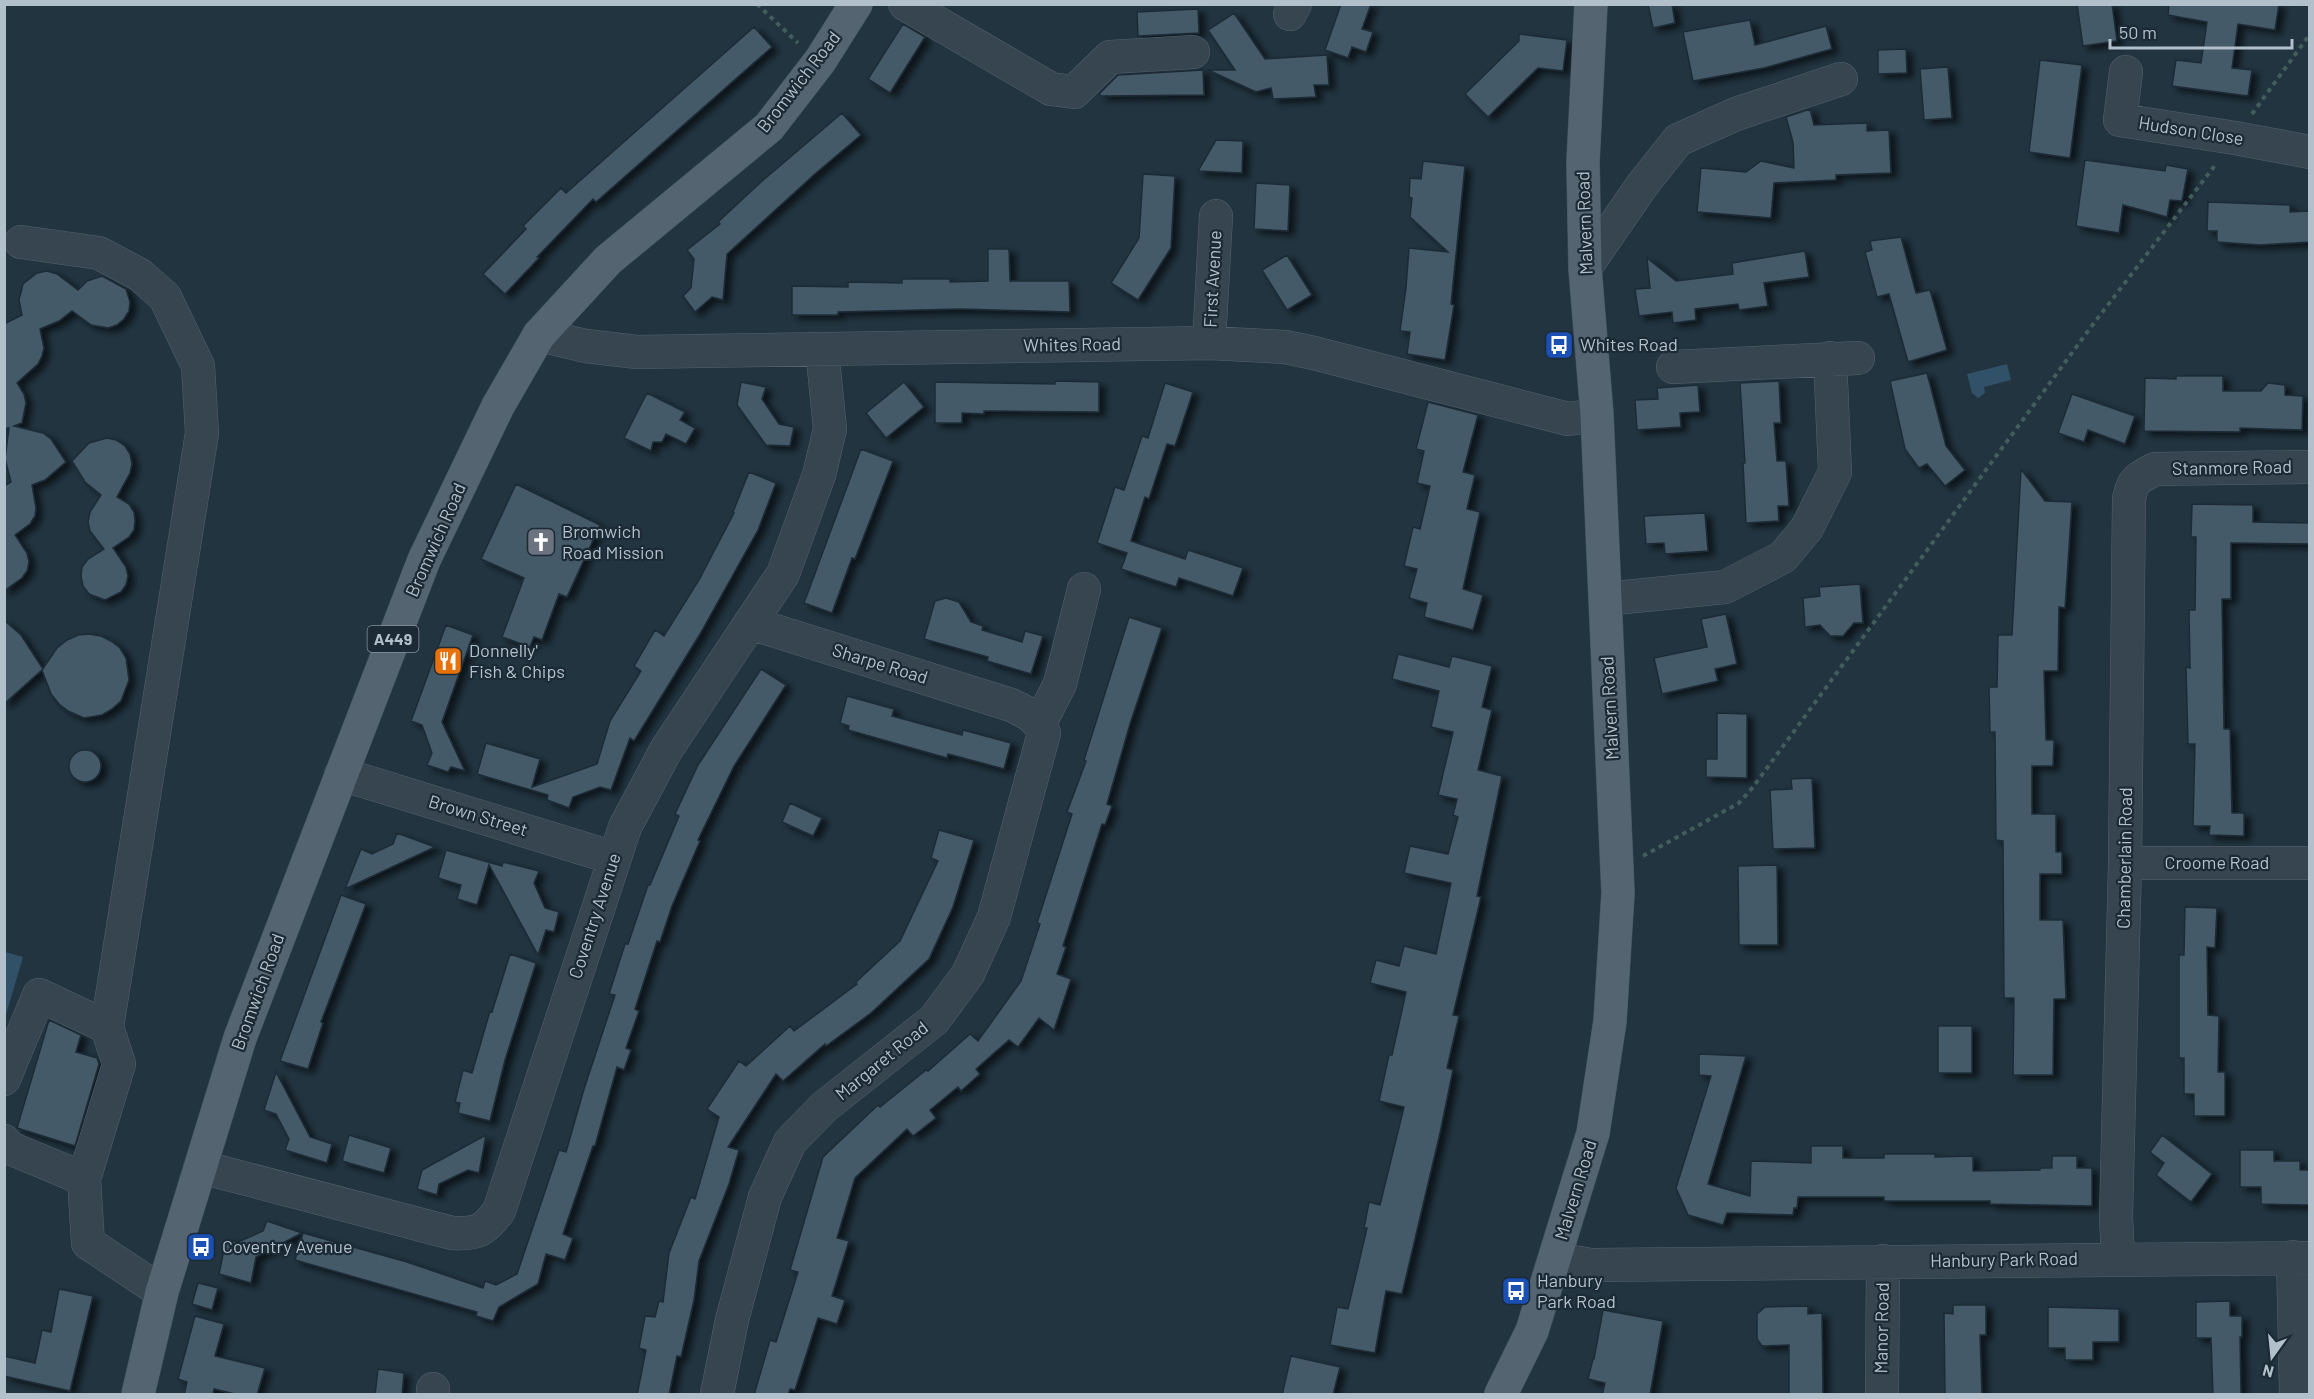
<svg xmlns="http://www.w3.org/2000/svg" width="2314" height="1399" font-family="Barlow,sans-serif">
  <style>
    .water { fill: #315168 }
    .building { fill: #455a67; stroke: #1d2c37; stroke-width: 1.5; filter: url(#shadow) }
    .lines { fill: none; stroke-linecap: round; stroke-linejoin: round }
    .minor-casing { stroke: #54636e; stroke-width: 34 }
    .major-casing { stroke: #42515c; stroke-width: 34 }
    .path { stroke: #425d5c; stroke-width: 4; stroke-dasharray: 4.5 4.5; stroke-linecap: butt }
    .minor { stroke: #364550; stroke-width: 33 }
    .major { stroke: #546470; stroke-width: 33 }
    .labels { text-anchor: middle; stroke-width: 4.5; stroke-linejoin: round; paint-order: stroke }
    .shield { fill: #1b2a35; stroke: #85939e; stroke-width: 1.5 }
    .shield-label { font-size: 16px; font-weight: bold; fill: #b2c0cb }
    .street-label { font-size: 18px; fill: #b2c0cb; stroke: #1b2a35 }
    .poi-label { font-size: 18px; fill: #b2c0cb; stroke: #1b2a35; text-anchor: start }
  </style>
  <defs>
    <filter id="shadow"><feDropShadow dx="6" dy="4" stdDeviation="3" flood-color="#0009"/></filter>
  </defs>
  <rect width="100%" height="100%" fill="#213440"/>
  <!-- water -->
  <path class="water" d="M2007,364L2011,380L1984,387L1985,393L1978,398L1972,393L1967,374Z
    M5,952L23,957L5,1018L4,952Z"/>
  <!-- building -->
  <path class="building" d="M1341,4H1371L1362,29L1373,32L1366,52L1352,47L1348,58L1325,50Z
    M1648,4H1672L1675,23L1653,28Z
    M2077,4H2112L2117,41L2083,46Z
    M2169,4H2279L2275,30L2238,24L2232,68L2252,70L2248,96L2172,86L2176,60L2201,63L2207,22L2168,15Z
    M1198,9L1199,33L1138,36L1137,12Z
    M1234,13L1265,59L1327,55L1329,85H1314L1316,97L1273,99L1271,88L1256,92L1208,70H1235L1208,30Z
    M1750,20L1755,45L1826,26L1832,49L1764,68L1693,81L1683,32Z
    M903,24L925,37L890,93L868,79Z
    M754,27L772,47L596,202L593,199L537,257L539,258L505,294L483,274L526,229L523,226L561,188L566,193Z
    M1519,34L1567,40L1563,71L1538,68L1488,117L1465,94L1519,41Z
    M1906,49L1907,73L1878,74V50Z
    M2040,60L2082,65L2070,158L2029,152Z
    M1948,67L1952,118L1924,120L1920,69Z
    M1203,70L1204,95L1100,96V93L1118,75Z
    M1810,109L1814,125L1867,123V131L1889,130L1891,173L1836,175V180L1774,183L1771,218L1697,212L1701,168L1746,172L1761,161L1794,168L1793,142L1786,117Z
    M842,113L861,135L816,173L727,254L723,300L712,297L695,312L683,296L691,288L694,259L687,250L720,224L718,222L761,182Z
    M1216,140L1243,141L1242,173L1198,171Z
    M2085,160L2165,171L2166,165L2188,169L2182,201L2170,200L2167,217L2123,205L2119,233L2076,226Z
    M1423,161L1465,166L1451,304L1454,305L1445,360L1407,354L1410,332L1400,331L1406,288L1409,248L1448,252L1410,217L1412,198L1409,197L1410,178L1421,179Z
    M1143,174L1175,176L1171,248L1138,300L1111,283L1139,238Z
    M1256,183L1290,185L1288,231L1254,229Z
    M2208,202L2290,205V212L2310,211V242L2260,245L2217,242V231H2207Z
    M1901,237L1916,293L1930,290L1947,350L1908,362L1889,294L1877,297L1865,252L1872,250L1870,241Z
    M988,249H1009L1010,281H1069L1070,312L961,309L838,312V315H792V286L848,287V282L902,283V279H950V282L988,281Z
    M1805,251L1809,277L1764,283L1768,306L1739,310L1738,304L1695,309L1696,320L1673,323L1672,312L1639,316L1635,289L1650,288L1647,258L1676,281L1733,274L1732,263Z
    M1287,255L1312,295L1287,310L1262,270Z
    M47,271L57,274L78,290L87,281L102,276L126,289L130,302L129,311L124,319L117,325L108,328L91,325L72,311L59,321L40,329L44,348L42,356L38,364L17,383L24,394L26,403L22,423L14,426L43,433L51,439L66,462L45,480L32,485L36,508L35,516L30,524L15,535L27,553L29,562L27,571L22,578L4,591V486L11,482L5,459L9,428L4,429V324L22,315L19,300L23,284L37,273Z
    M1927,373L1946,446L1965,470L1945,486L1927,464L1919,468L1905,449L1890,381Z
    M2176,376H2223V391H2261L2268,383L2285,385V395L2303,396L2302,430L2240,428V432L2144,431L2145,378L2176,379Z
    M1055,381L1099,382V412L984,411V414L962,413V423H935V382L1055,384Z
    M1779,381L1781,423H1774L1777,461H1786L1789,506H1778L1779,521L1746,523L1743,463H1745L1740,383Z
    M741,382L766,387L762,399L779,424L794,427L790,446L766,445L737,405Z
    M904,382L924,407L886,438L866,413Z
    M1165,383L1193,392L1175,446L1167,444L1149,499L1145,497L1131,541L1185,559L1188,550L1243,568L1233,596L1179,578L1176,587L1121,569L1127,553L1097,543L1115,487L1124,490L1142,436L1148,438Z
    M1698,385L1700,412L1680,413L1681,427L1637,430L1635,400L1658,399L1657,388Z
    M647,393L685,412L680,420L695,428L686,444L666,434L662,442H653L651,451L624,438Z
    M2072,394L2135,416L2125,444L2088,430L2084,442L2058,433Z
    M1428,402L1478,415L1463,472L1475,475L1467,509L1480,512L1463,589L1483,595L1473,630L1424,617L1427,603L1409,598L1417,569L1404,566L1413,527L1420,529L1430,486L1417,483L1424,451L1416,449Z
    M107,438L116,440L125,446L130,454L132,464L130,473L117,497L129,504L134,512L135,521L134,530L129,537L113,548L126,567L128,576L126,585L121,592L105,600L89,594L83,586L81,576L82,567L88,559L104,549L90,531L88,522L90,512L101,495L85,482L72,461L89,443Z
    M861,449L893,461L855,559L852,558L832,613L804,603Z
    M2021,469L2045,501L2072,502L2065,608L2059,607L2058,671H2044L2046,740H2054L2053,766H2032V814H2056V852H2062V874H2040V920H2063L2066,999H2054L2053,1075H2013L2014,998H2004L2003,841L1996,840L1995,732H1990L1989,687H1997L1998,635H2012Z
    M749,472L776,483L758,530L700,634L634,741L630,738L611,790L600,787L573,797L569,808L547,800L548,795L477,774L486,743L540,759L532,787L597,764L610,721L641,671L634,666L655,630L664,636L699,580L734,513L733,512Z
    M516,484L600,525L567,597L559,594L542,640L534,637L530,647L502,637L524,578L481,559Z
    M2192,504L2253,505V522L2310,523V544L2231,543V599H2222L2224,729H2230L2232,813H2244V836L2209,835L2210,826H2193L2195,744H2188L2186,667L2190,668L2189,610H2195L2196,537H2191Z
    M1705,513L1708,551L1665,554L1664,543L1646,544L1644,516Z
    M1860,584L1863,623H1854L1843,636H1830L1820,625L1805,627L1803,598L1820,596L1819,587Z
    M946,598L959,602L971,622L983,626L982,630L1022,642L1025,631L1043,636L1031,674L987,661L988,657L924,639L935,601Z
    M1726,614L1737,664L1715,669L1718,681L1662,694L1654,658L1707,647L1701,619Z
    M1129,617L1162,628L1130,724L1107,804L1112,806L1105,825L1102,824L1063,946L1066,947L1057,974L1071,979L1054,1030L1039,1018L1018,1047L1009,1040L976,1069L980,1074L961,1091L958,1087L930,1110L936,1118L913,1136L907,1129L855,1178L837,1238L849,1241L832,1296L845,1300L837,1324L818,1318L795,1390L790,1389L788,1395H754L770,1340L776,1342L798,1272L790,1270L823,1157L878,1105L880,1107L926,1070L928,1071L970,1034L978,1041L1021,981L1040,924L1037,923L1072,814L1067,812L1086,761L1084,760Z
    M4,620L21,635L43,669L4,704Z
    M446,625L473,635L442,722L465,771L451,767L448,772L427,765L432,753L422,725L411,721Z
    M89,634L101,636L111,641L120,648L126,658L129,680L121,701L112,709L102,715L84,718L68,711L59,704L51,694L42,670L57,648L67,640L78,635Z
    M1398,654L1449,667L1452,656L1492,666L1482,707L1492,710L1478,770L1502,776L1477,896L1481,897L1453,1015L1459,1016L1447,1068L1453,1070L1440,1133L1402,1294L1386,1291L1375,1353L1330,1345L1337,1307L1348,1309L1367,1228H1364L1369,1202L1380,1205L1404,1107L1379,1101L1389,1055H1392L1406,992L1370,983L1376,960L1399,966L1404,946L1436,954L1451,883L1404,873L1410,846L1448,854L1458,817L1453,815L1457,799L1438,795L1453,732L1431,727L1439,691L1392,679Z
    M761,669L786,685L734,766L698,840L700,841L672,906L660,942L657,941L635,1009L639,1011L626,1048L631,1050L624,1070L617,1067L595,1146H593L563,1234L573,1238L565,1260L546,1254L538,1284L499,1307L493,1321L476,1316L477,1312L295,1260L303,1233L407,1262L483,1288L485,1281L496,1285L517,1274L559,1150L566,1152L584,1089L615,995L609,994L625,944H628L648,885H650L679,816L675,814L698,765Z
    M847,696L894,709L892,716L962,735L963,730L1011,743L1004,769L948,754L947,758L848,730L849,726L840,723Z
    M1717,713L1747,714V778L1706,777V759H1717Z
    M69 766a16 16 0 1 1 32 0a16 16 0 1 1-32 0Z
    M1812,778L1815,848L1773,849L1770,790L1792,789L1791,779Z
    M790,803L822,818L813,836L782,822Z
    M939,830L974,840L953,907L929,959L871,1013L826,1046L825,1044L783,1081L776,1074L728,1147L739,1150L729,1184L699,1261L694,1300L681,1357L677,1356L669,1395H637L646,1350L639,1348L645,1316L655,1317L659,1301L663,1302L669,1253L691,1197L695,1199L719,1117L707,1109L739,1061L746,1066L790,1026L794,1031L857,984L856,982L900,941L938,861L931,858Z
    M397,833L435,847L345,889L361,849L372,854L393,844Z
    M446,850L502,866L503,862L539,871L534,883L545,908L559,912L554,932L546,930L538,955L489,865L477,905L457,899L461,885L438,878Z
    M1777,865L1778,945H1739L1738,866Z
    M341,895L366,904L321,1022L323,1023L308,1069L280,1061Z
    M2185,907L2217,908L2215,948L2207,947L2208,1015L2219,1016L2218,1072H2225V1116H2194V1094H2184V1058H2179V955H2184Z
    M510,954L536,963L505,1060L490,1121L458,1113L460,1103L455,1102L463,1070L472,1073L490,1011L492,1012Z
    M49,1020L81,1035L76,1052L97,1058L99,1064L75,1146L17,1128Z
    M1938,1026H1972V1073H1938Z
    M1699,1054L1746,1056L1708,1184L1750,1196L1751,1161L1811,1163V1146H1843V1158H1884V1154H1935V1157L1973,1156V1171L2040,1170V1168H2052V1156H2077V1168H2092V1206L1990,1204V1201H1884V1197H1798L1797,1208H1794L1793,1215L1727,1213L1723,1225L1688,1215L1676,1188L1711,1076L1699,1075Z
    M276,1072L310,1137L332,1144L327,1163L285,1150L289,1139L276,1114L264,1110Z
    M349,1135L391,1148L384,1173L342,1161Z
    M486,1135L479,1173L468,1170L439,1184L437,1195L417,1189L422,1170Z
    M2162,1135L2212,1174L2191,1202L2156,1175L2164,1163L2150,1152Z
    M2240,1150H2274V1161H2300V1170H2310V1205L2261,1204V1187H2240Z
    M267,1221L302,1233L256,1257L251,1283L219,1274L226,1240L238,1242L263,1231Z
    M198,1283L218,1288L212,1310L192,1304Z
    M59,1289L93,1296L70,1391L4,1376V1356L35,1363L42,1330L51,1332Z
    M2230,1301V1316H2242V1337H2240L2241,1395H2213L2211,1338H2196V1302Z
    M1953,1305H1986V1335H1980L1982,1395H1945L1944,1313L1953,1314Z
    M1808,1306V1314L1822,1313L1823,1395H1789V1345L1762,1346L1757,1339V1314L1765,1307Z
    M2048,1307L2119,1309V1342H2093V1360H2065V1348H2048Z
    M1603,1310L1663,1321L1650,1395H1602L1605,1383L1588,1379L1593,1359H1594Z
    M195,1316L224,1324L215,1356L265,1368L257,1395H239L214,1389L213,1395H184L187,1382L178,1379Z
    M1291,1356L1340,1367L1333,1395H1282Z
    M378,1369L404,1373L402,1395H375Z"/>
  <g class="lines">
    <!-- minor casing -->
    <g class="minor-casing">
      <path id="minor" d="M905,4L1051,89L1074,92L1110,57L1193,52
        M1290,14L1295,4
        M2126,72L2120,120L2235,138L2310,152
        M21,242L99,253L140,275L165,297L198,366L202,433L107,1027L119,1064L84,1179L88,1243L162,1292
        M1585,268L1643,184L1678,140L1736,114L1841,79
        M539,335L586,346L637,352L1209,343L1285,347L1314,353L1568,419L1597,415
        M1209,343L1216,216
        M1673,367L1858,358
        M1605,599L1725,587L1783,557L1807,528L1835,472L1830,358
        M1040,723L1060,684L1084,589
        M341,774L614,858
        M2125,863H2310
        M4,1079L39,995L107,1027
        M4,1141L10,1148L84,1179
        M201,1167L452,1233C477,1234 483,1232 499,1211L625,827L666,750L783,574L819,475L830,429L822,349
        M2293,1257L2296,1394
        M1555,1259L1591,1265L2310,1258
        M2118,1259L2116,1216L2125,863L2129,499C2133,479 2138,478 2155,469L2310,467
        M433,1394V1389
        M717,1394L732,1320L765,1197L790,1142L824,1107L934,1020L968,974L994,917L1044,733C1038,717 1026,712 1011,705L750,623
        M1882,1394L1883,1261"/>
    </g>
    <!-- major casing -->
    <g class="major-casing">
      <path id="major" d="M138,1394L162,1292L240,1038L424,560L498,406L539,335L608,260L769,127L820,61L856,4
        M1501,1394L1532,1331L1593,1133L1610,1021L1618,893L1597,415L1585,268L1583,162L1591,4"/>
    </g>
    <!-- path -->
    <path class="path" d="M757,4L798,43
      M2252,114L2310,34
      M1643,856L1739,803L1753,787L2091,327L2216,164"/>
    <!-- minor -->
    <use href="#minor" class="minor"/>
    <!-- major -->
    <use href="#major" class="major"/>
  </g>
  <!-- icons -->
  <defs>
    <g id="bus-square" transform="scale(1.5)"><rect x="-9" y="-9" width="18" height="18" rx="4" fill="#1a4fb4" stroke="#1b2a35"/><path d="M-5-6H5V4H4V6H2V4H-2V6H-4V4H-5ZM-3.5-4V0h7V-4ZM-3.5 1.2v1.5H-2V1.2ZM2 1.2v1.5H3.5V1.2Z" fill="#fff"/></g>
    <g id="church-square" transform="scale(1.5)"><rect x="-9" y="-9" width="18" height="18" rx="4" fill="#6b7280" stroke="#1b2a35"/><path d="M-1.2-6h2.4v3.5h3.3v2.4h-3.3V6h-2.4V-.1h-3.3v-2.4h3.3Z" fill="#fff"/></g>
    <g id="restaurant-square" transform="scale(1.5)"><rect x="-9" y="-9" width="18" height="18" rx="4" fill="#e8710a" stroke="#1b2a35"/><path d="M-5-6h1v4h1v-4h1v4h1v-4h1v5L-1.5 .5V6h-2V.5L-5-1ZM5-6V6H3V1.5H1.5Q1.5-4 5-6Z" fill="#fff"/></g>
  </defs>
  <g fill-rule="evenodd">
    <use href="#bus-square" x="1559" y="345"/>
    <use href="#church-square" x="541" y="542"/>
    <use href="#restaurant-square" x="448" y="661"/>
    <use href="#bus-square" x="201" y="1247"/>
    <use href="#bus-square" x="1516" y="1291"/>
  </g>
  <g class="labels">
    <!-- shield labels -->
    <rect class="shield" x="367.5" y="626" width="51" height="26" rx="4.5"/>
    <g class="shield-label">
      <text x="393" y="645">A449</text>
    </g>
    <!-- street labels -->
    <g class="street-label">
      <text transform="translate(799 82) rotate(-52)" y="6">Bromwich Road</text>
      <text transform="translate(2191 131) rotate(9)" y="6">Hudson Close</text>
      <text transform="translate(1585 223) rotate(-92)" y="6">Malvern Road</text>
      <text transform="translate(1213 279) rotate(-87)" y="6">First Avenue</text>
      <text transform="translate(1072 345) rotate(-1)" y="6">Whites Road</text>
      <text transform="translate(2232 468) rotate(-1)" y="6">Stanmore Road</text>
      <text transform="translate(436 540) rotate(-66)" y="6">Bromwich Road</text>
      <text transform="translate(880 664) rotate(17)" y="6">Sharpe Road</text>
      <text transform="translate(1610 708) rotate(-93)" y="6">Malvern Road</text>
      <text transform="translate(478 816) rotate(17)" y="6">Brown Street</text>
      <text transform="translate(2125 858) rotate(-89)" y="6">Chamberlain Road</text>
      <text x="2217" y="869">Croome Road</text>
      <text transform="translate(595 916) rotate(-72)" y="6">Coventry Avenue</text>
      <text transform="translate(258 992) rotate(-70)" y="6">Bromwich Road</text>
      <text transform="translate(882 1061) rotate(-39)" y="6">Margaret Road</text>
      <text transform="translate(1576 1190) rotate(-73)" y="6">Malvern Road</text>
      <text transform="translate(2004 1260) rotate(-1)" y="6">Hanbury Park Road</text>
      <text transform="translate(1882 1328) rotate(-89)" y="6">Manor Road</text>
    </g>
    <!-- poi labels -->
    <g class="poi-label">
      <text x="1580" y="351">Whites Road</text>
      <text x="562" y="538">Bromwich<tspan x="562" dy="21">Road Mission</tspan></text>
      <text x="469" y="657">Donnelly'<tspan x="469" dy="21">Fish &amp; Chips</tspan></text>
      <text x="222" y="1253">Coventry Avenue</text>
      <text x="1537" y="1287">Hanbury<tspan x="1537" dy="21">Park Road</tspan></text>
    </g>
  </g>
  <!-- border -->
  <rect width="2314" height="1399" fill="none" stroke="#b2c0cb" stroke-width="12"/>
  <!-- north arrow -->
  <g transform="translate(2272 1357) rotate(195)" stroke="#1b2a35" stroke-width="4.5" paint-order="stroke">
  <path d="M0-4.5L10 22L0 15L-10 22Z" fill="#b2c0cb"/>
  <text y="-9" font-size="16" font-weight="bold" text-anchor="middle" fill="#b2c0cb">N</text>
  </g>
  <!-- scale -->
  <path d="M2110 39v9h182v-9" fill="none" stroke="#b2c0cb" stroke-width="3"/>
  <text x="2119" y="39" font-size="18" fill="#b2c0cb" stroke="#1b2a35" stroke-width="4.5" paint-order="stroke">50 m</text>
</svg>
